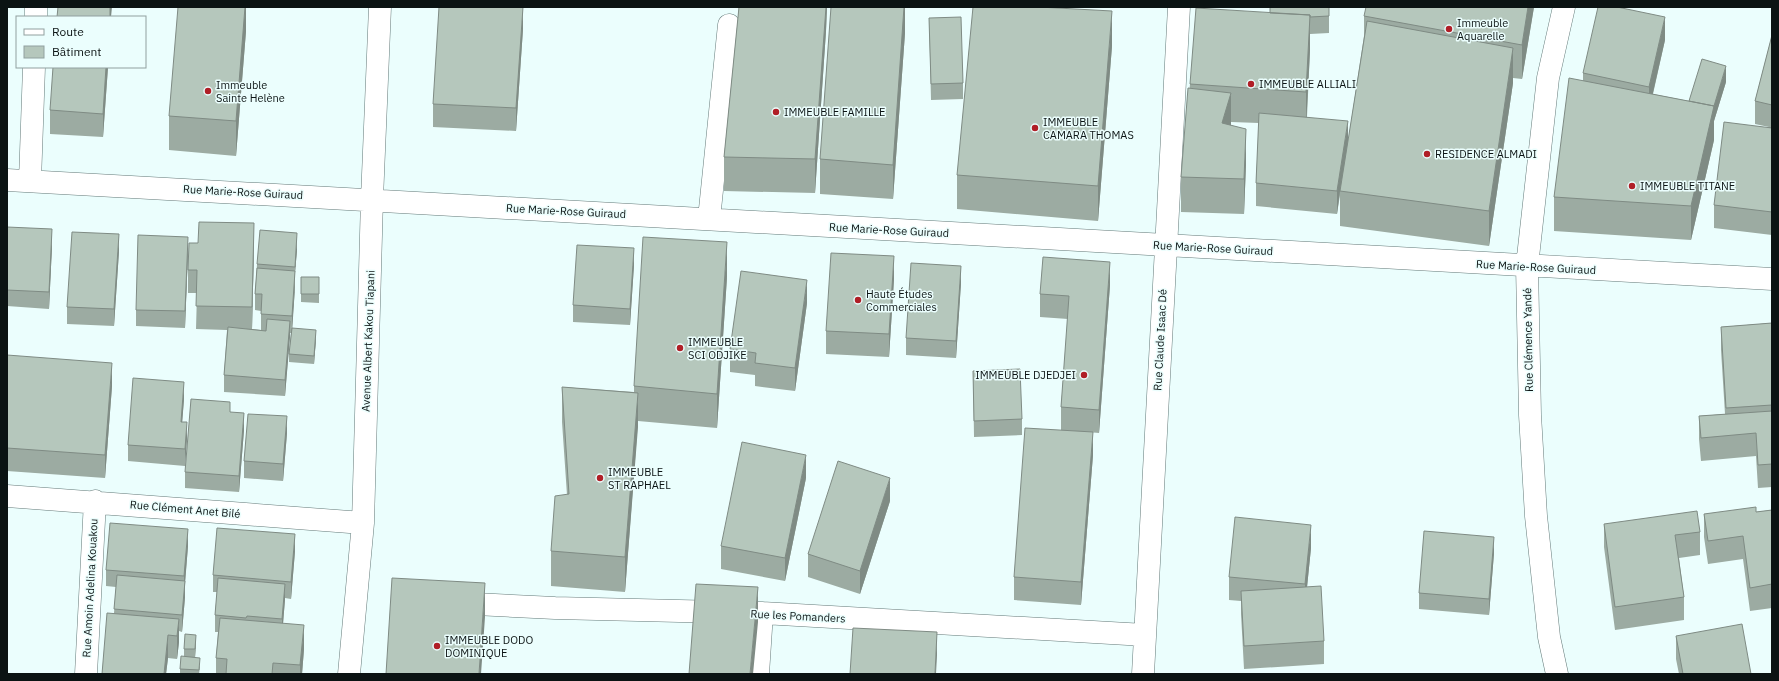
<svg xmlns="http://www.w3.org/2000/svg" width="1779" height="681" font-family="'IBM Plex Sans',sans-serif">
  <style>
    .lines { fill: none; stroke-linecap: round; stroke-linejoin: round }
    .minor-casing { stroke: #647a79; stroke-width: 23 }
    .minor { stroke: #fff; stroke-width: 22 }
    .wall { fill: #9caba2 }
    .shaded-wall { fill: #7f8b84 }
    .building { fill: #b5c7bc; stroke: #7f8b84 }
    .poi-dot { fill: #b01e26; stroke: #ebfefd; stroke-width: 1.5 }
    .labels { text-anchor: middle; stroke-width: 3; stroke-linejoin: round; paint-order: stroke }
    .poi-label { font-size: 11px; fill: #0b1313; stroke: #ebfefd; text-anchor: start }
    .street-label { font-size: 11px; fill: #0b1313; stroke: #ebfefd }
  </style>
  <rect width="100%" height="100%" fill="#ebfefd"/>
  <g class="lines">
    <!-- minor casing -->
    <g class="minor-casing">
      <path id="minor" d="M36,17V7
        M7,180L1772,279
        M30,181L34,67
        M709,219L729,25
        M7,496L363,523
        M455,603L555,608L762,613L1145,635
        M86,674L95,501
        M349,674L363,523L372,199L380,7
        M758,674L762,613
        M1143,674L1179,7
        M1557,674L1549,637L1536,516L1530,415L1527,266L1548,78L1564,7"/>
    </g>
    <!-- minor -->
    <use href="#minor" class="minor"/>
  </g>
  <!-- wall -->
  <path class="wall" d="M246,7V31L236,156L169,150V116Z
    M739,7H827L826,31L815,193L724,191V157Z
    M905,7V33L893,199L820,194V159Z
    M1270,7H1329V33L1310,34V50L1307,117L1348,142L1364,36V16L1534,7L1522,79L1513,78V83L1489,246L1340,226V195L1337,214L1256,206V183L1259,123L1231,122V126L1246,164L1244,214L1181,212V177L1190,84L1270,13Z
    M929,18L963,83V99L931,100Z
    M523,29L516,131L433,127V104Z
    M1772,35V235L1714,228V205L1769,127L1755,124V101Z
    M1665,40L1653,94L1689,101L1726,82L1714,121V140L1691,240L1554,231V197L1583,81V73Z
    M1112,46L1098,221L957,209V175Z
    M108,67L103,137L50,134V110Z
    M7,227L52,246L49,309L7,306Z
    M254,246L252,329L261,330V311L255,310V294L257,264L297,250L295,273V287L292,328L316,339L314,364L289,362V354L291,333H290L285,396L224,392V375L227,330L196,329L197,293H188V270Z
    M119,251L114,326L67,324V307Z
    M188,253L185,328L136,326V310Z
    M634,265L630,325L573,322V305Z
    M319,277V303L301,302V294Z
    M727,277L717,428L638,421L625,592L551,586V551L567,495L562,422V387L634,392V386Z
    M894,279L889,357L826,354V331Z
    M961,283L956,358L906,355V338Z
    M1110,285L1099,433L1088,432L1093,455L1081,605L1014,600V577L1061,430V407L1068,319L1040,317V294Z
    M807,303L795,391L755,386V375L730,372V349Z
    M1772,323V487L1758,488L1756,456L1701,461L1699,439V416L1725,414L1721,350V327Z
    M7,355L112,386L105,478L7,471Z
    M973,371L1022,419V435L974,437Z
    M184,399L182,422L187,438L185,466L128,461V445Z
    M230,412L244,430L239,492L185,488V472Z
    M287,433L283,481L244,478V461Z
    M806,478L785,581L721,569V546Z
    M890,501L860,594L808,577V554Z
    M1772,510V608L1750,611L1743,559L1708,564L1704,537V514L1756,512Z
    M1604,524L1700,532V555L1679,558L1684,597V620L1615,630L1604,547Z
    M188,546L185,581V597L182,632L179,631V642L177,659L168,658L166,674H102L114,613L116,587L106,586V570Z
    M1311,548L1307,587L1324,641V664L1244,669L1241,614V601L1229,600V577Z
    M295,551L291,599L285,598L283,624L304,649L302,674H216V658L218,632H215V615L217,592H213V575Z
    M1494,553L1489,615L1419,609V593Z
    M1676,636L1751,674H1679L1676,659Z
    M196,643L195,657L200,667L199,674H180V669L184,657V649Z"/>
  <!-- shaded-wall -->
  <path class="shaded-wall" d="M110,7H112L111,17H110Z
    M245,7H246V31L236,156V121Z
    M523,7V29L516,131V108Z
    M826,7H827L826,31L815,193V159Z
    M904,7H905V33L893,199V165Z
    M1528,7H1534L1522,79V45Z
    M1112,11V46L1098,221V186Z
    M1310,15V50L1306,127V92Z
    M1665,17V40L1649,110V87Z
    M1513,48V83L1489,246V211Z
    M1726,66V82L1714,121V140L1691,240V206L1711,116Z
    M106,67H108L103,137V114Z
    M1231,93V127L1222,123Z
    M1348,121V144L1340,191L1337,214V191Z
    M1246,129V164L1244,214V179Z
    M254,223V246L252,330V307Z
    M52,229V246L49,309V292Z
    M297,233V250L295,273V287L292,333V316L295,281V267Z
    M119,234V251L114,326V309Z
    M188,237V253L185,328V311Z
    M727,242V277L717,428V394Z
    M634,248V265L630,325V309Z
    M894,256V279L889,357V334Z
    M1110,262V285L1099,433V410Z
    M961,266V283L956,358V341Z
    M807,280V303L795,391V368Z
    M290,321V337L285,396V380Z
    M316,330V339L314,364V356Z
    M112,363V386L105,478V455Z
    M184,382V399L181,438V422Z
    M638,393V427L625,592V557Z
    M244,413V430L239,492V476Z
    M287,416V433L283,481V464Z
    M187,422V438L185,466V449Z
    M1093,432V455L1081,605V582Z
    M806,455V478L785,581V558Z
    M890,478V501L860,594V571Z
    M1311,525V548L1305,607V584Z
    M188,529V546L185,584V581V597L182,632V615L184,591V576Z
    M295,534V551L291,599V582Z
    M1494,537V553L1489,615V599Z
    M485,583V617L481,674H479Z
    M285,584V600L282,635V619Z
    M758,587V622L753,674H750Z
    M179,619V642L177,659V636Z
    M304,625V649L302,674H300V665Z
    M937,632V655L936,674H935Z
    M168,635V658L166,674H164Z
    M196,635V643L195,658V649Z"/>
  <!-- building -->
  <path class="building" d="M58,7H110V17H57Z
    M178,7H245L236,121L169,116Z
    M439,7H523L516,108L433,104Z
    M739,7H826L815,159L724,157Z
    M831,7H904L893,165L820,159Z
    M973,7H1039L1112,11L1098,186L957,175Z
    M1270,7H1329V16L1310,17V15L1270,13Z
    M1366,7H1528L1522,45L1364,16Z
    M1598,7H1617L1665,17L1649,87L1583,73Z
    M1196,8L1310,15L1306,92L1190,84Z
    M961,17L963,83L931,84L929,18Z
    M1367,21L1513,48L1489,211L1340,191Z
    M1772,35V105L1755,101Z
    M1702,59L1726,66L1714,106L1689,101Z
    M53,67H106L103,114L50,110Z
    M1569,78L1714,106L1691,206L1554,197Z
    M1188,88L1231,93L1222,123L1246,129L1244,179L1181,177Z
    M1259,113L1348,121L1337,191L1256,183Z
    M1724,122L1772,128V212L1714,205Z
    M199,222L254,223L252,307L196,306L197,270H188L189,243H198Z
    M7,227L52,229L49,292L7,290Z
    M260,230L297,233L295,267L257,264Z
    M72,232L119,234L114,309L67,307Z
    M138,235L188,237L185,311L136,310Z
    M643,237L727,242L717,394L634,386Z
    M577,245L634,248L630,309L573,305Z
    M831,253L894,256L889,334L826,331Z
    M1043,257L1110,262L1099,410L1061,407L1069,296L1040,294Z
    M911,263L961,266L956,341L906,338Z
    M257,268L295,271L292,316L261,314L262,294H255Z
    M741,271L807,280L795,368L755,363L756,353L730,349Z
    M301,277H319V294H301Z
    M267,319L290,321L285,380L224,375L228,327L266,331Z
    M1772,323V405L1726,408L1721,327Z
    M292,328L316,330L314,356L289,354Z
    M7,355L112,363L105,455L7,448Z
    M1020,369L1022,419L974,421L973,371Z
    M133,378L184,382L181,422H187L185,449L128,445Z
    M562,387L638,393L625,557L551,551L555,496L569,494Z
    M191,399L230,402V412L244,413L239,476L185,472Z
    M1772,411V464L1758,465L1756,433L1701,438L1699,416Z
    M248,414L287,416L283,464L244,461Z
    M1025,428L1093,432L1081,582L1014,577Z
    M742,442L806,455L785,558L721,546Z
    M838,461L890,478L860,571L808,554Z
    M1756,507V512L1772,510V584L1750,588L1743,536L1708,541L1704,514Z
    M1697,511L1700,532L1675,535L1684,597L1615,607L1604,524Z
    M1235,517L1311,525L1305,584L1229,577Z
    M110,523L188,529L184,576L106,570Z
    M217,528L295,534L291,582L213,575Z
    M1424,531L1494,537L1489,599L1419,593Z
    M117,575L185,581L182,615L114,609Z
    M218,578L285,584L282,619L247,616L246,618L215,615Z
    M392,578L485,583L479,674H386Z
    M696,584L758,587L750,674H689Z
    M1321,586L1324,641L1244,646L1241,591Z
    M107,613L179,619L177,636L168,635L164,674H102Z
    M220,618L304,625L300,665L273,663L272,674H226L227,659L216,658Z
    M1742,624L1751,674H1683L1676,636Z
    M853,628L937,632L935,674H850Z
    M185,634L196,635L195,649H184Z
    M181,656L200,658L199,670L180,669Z"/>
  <!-- markers -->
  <g class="poi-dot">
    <circle cx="1449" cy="29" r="4"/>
    <circle cx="1251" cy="84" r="4"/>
    <circle cx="208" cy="91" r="4"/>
    <circle cx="776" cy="112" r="4"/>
    <circle cx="1035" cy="128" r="4"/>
    <circle cx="1427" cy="154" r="4"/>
    <circle cx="1632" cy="186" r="4"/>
    <circle cx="858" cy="300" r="4"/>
    <circle cx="680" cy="348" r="4"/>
    <circle cx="1084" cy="375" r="4"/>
    <circle cx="600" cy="478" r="4"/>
    <circle cx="437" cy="646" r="4"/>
  </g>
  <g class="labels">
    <!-- poi labels -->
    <g class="poi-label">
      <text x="1457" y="27">Immeuble<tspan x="1457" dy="13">Aquarelle</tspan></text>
      <text x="1259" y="88">IMMEUBLE ALLIALI</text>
      <text x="216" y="89">Immeuble<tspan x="216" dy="13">Sainte Helène</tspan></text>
      <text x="784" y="116">IMMEUBLE FAMILLE</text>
      <text x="1043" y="126">IMMEUBLE<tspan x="1043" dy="13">CAMARA THOMAS</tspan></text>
      <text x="1435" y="158">RESIDENCE ALMADI</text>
      <text x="1640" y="190">IMMEUBLE TITANE</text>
      <text x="866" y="298">Haute Études<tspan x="866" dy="13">Commerciales</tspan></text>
      <text x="688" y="346">IMMEUBLE<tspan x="688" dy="13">SCI ODJIKE</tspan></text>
      <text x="1076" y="379" text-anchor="end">IMMEUBLE DJEDJEI</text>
      <text x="608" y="476">IMMEUBLE<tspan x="608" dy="13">ST RAPHAEL</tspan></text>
      <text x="445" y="644">IMMEUBLE DODO<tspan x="445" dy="13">DOMINIQUE</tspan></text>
    </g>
    <!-- street labels -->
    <g class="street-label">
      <text transform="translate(243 192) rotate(3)" y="4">Rue Marie-Rose Guiraud</text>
      <text transform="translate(566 211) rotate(3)" y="4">Rue Marie-Rose Guiraud</text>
      <text transform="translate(889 230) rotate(3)" y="4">Rue Marie-Rose Guiraud</text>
      <text transform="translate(1213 248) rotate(3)" y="4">Rue Marie-Rose Guiraud</text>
      <text transform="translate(1536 267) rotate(3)" y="4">Rue Marie-Rose Guiraud</text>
      <text transform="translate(1160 340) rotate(-87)" y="4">Rue Claude Isaac Dé</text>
      <text transform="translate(1528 340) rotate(-91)" y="4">Rue Clémence Yandé</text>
      <text transform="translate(368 341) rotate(-88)" y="4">Avenue Albert Kakou Tiapani</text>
      <text transform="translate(185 509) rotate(5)" y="4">Rue Clément Anet Bilé</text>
      <text transform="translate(90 588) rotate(-87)" y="4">Rue Amoin Adelina Kouakou</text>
      <text transform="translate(798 616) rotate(3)" y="4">Rue les Pomanders</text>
    </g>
  </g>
  <!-- border -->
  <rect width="1779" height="681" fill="none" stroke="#0b1313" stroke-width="16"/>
  <!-- legend -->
  <rect x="16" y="16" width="130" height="52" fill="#ebfefd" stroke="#91a09f"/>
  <rect x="24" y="29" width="20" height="6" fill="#ffffff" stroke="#91a09f"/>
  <text x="52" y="36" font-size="12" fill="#0b1313">Route</text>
  <rect x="24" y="46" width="20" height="12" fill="#b5c7bc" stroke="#91a09f"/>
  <text x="52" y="56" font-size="12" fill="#0b1313">Bâtiment</text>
</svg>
